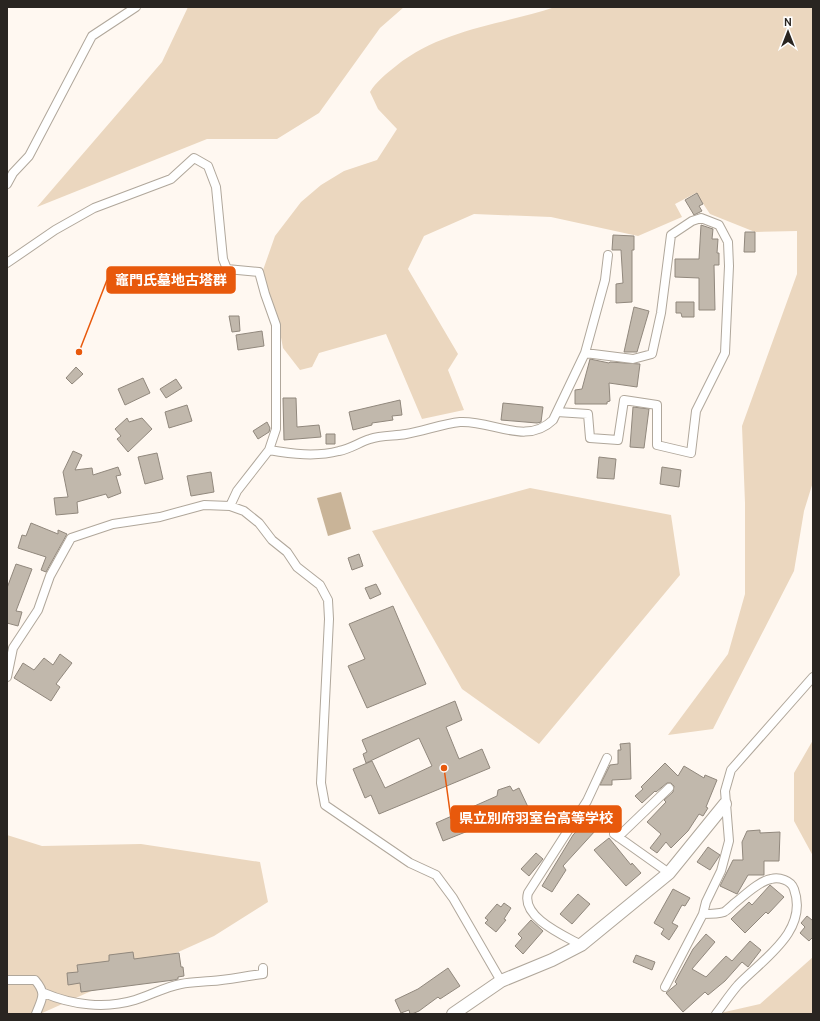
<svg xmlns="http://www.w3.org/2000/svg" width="820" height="1021" font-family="Cabin,'Noto Sans JP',sans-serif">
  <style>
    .green { fill: #ebd7bf }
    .water { fill: #c9b498 }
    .building { fill: #c1b8ac; stroke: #91887d }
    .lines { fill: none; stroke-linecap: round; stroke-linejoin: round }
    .street-casing { stroke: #b0a79b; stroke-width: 10 }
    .secondary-casing { stroke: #b0a79b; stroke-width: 14 }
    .street { stroke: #fff; stroke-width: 8 }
    .secondary { stroke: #fff; stroke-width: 12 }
    .leader { fill: none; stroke: #e8590c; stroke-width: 1.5 }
    .callout-dot { fill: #e8590c; stroke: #fff; stroke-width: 1.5 }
    .callout { fill: #e8590c; stroke: #e8590c; stroke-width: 1.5 }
    .callout-label { font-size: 14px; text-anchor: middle; font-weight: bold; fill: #fff }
  </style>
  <rect width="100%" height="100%" fill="#fff8f1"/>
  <!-- green -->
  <path class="green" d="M188,7H404L380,28L319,113L277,139H207L37,207L162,62Z
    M555,7H813V482L804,511L794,571L713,729L668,735L728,654L745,594V503L742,426L797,274V231L755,232L710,214L696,193L675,204L682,217L638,236L551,217L474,214L424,236L408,269L458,354L448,370L464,410L422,419L386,334L319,353L312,367L300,370L283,348L276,311L267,291L262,273L275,236L301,202L321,185L344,171L377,160L397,129L378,109L370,92C376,82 386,74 396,66C442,29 501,25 555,7Z
    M530,488L671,515L680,575L539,744L462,689L372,531Z
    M813,740V856L794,821V773Z
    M7,835L42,846L141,844L260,862L268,902L214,936L40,1014H7Z
    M813,957V1014H716L760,1004Z"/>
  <!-- water -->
  <path class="water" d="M341,492L351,529L328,536L317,498Z"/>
  <!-- building -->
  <path class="building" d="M697,193L703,204L699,206L702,211L694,215L685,200Z
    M701,225L713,229L712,239H718L717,253H719V265H714L715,310H699V278L675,277V259H699Z
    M745,232H755V252H744Z
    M613,235L634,236V250H632V302L616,303V284L623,283L621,250H612Z
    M676,302H694V317H682L681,313H676Z
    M634,307L649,311L637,352H624Z
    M229,316H239L240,331L232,332Z
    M262,331L264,346L238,350L236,335Z
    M590,359L609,363L610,362L640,364L637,387L609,383L610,401L607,402V404H575V390L582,389Z
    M76,367L83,374L72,384L66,378Z
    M143,378L150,393L125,405L118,389Z
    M176,379L182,388L166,398L160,389Z
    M283,398H296L297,427L319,425L321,437L284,440Z
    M400,400L402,415L392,416L393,420L372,423V425L353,430L349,412Z
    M503,403L543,407L541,422L537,423L501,420Z
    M187,405L192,421L169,428L165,412Z
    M633,407L649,409L644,448L630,447Z
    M127,418L129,422L142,418L152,429L128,452L117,439L121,436L115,429Z
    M267,422L270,428L269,432L258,439L253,431Z
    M326,434H335V444H326Z
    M73,451L82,455L75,470L92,468L93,475L118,467L121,475L116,476L121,493L108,498L106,494L77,502L78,513L56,515L54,498L68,497L63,472Z
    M157,453L163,479L145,484L138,457Z
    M599,457L616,459L614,479L597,478Z
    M662,467L681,470L679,487L660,484Z
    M211,472L214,492L191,496L187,476Z
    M31,523L58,534V530L67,534L46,572L41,570L46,557L18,548L22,535L26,536Z
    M359,554L363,566L352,570L348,558Z
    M16,564L32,569L16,611L22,612L18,626L7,623V588Z
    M376,584L381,594L370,599L365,588Z
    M393,606L426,684L367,708L348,666L365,659L349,624Z
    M60,654L72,663L56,684L60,687L51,701L14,678L23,663L34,670L44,658L53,665Z
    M455,701L462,720L446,727L459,759L482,749L490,768L379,814L371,795L365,798L353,769L372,761L385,788L432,766L419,738L366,763L363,754L367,752L362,740Z
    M630,743L631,779L612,780V785H600L610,765L618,764V750H621L620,744Z
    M665,763L678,776L684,766L704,778L705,775L717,780L706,807L708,808L703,816L699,814L688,831L671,848L666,842L657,853L650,848L661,834L647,822L666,802L664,800L673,792L674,786L671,783H667L656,792L655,791L642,803L635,796L643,789L641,787Z
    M510,786L513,791L519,788L528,807L443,841L436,823L497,796L498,790Z
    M586,821L596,830L563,866L566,870L552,892L542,886L573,835Z
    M760,830V833L780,832L779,861H764V875H748L737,894L720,886L733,860H743L742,842L747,831Z
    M609,838L631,865L632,863L641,873L626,886L594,850Z
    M708,847L720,855L710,870L697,862Z
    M536,853L543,859L529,876L521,869Z
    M770,885L784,897L768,914L766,912L745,933L731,919L749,902L752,905Z
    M673,889L690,898L685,906L682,905L672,923L678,926L669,940L661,934L664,929L654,923Z
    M578,894L590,904L572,924L560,914Z
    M504,903L511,908L504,919L506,920L496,932L485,923L488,920L485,918L497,904L501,907Z
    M807,916L812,920L813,919V937L809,941L800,933L805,927L801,923Z
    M531,920L543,931L523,954L515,946L522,938L518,934Z
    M706,934L715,942L692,969L706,977L726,956L732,961L750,941L761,950L748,967L742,962L725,981L708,995L705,992L683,1012L666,993L677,984L675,982L693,949Z
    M133,952L134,959L179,953L181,967H183L184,976L178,977V979L174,980L81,992L80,983L68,985L67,973L78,972L77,965L109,961V955Z
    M636,955L655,962L652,970L633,962Z
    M448,968L460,986L440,999L438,997L419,1011L412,1014H410L409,1010L401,1013L395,1000L418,989Z"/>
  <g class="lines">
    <!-- street casing -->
    <g class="street-casing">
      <path id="street" d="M7,184L13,173L29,156L92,36L136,7
        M7,263L55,230L94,208L171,179L194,158L208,166L216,187L223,259L227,269L259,272L265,294L276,325V429L269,450L237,491L230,506
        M557,412L588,414L590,438L618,440L624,400L657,405V445L691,453L696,411L725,353L729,266L728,242L719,225L701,218L692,221L671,235L661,313L652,354L633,359L585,353
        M269,450C292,454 316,457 339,451C350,449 360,442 370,439C381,435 395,436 406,434C424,431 442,424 460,422C492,420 526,446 553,420L585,353L605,280L608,255
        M7,677L13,648L38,610L50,576L71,538L113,524L160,517L204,505L230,506L244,511L259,523L272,540L287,552L297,567L320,585L328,600L329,619L321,783L325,805L410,863L436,875L453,898L501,981
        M614,834L669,873
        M618,837L669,788
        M703,914C709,914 718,914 724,912C728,910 732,905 736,902C745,895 759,881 771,879C779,877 791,880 794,889C809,931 763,959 738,985C730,994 723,1005 716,1014
        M581,945C563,935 521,917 528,893L587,801L607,758
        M7,980H35C47,994 42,998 36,1014
        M665,987L703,914L706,902L721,871L729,841L725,791L731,770L813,677
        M44,993C72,1005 105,1009 135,1000C151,995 165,987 181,984C191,982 201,982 211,981C228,980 245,976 263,974V968"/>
    </g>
    <!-- secondary casing -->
    <g class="secondary-casing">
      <path id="secondary" d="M453,1014L501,981L552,960L581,945L669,873L725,804"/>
    </g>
    <!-- street -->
    <use href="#street" class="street"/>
    <!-- secondary -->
    <use href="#secondary" class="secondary"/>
  </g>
  <!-- callouts -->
  <path class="leader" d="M79 352L107 280M444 768L451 819"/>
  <g class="callout-dot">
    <circle cx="79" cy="352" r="4"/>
    <circle cx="444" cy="768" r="4"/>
  </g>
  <g class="callout">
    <rect x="107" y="267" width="128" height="26" rx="4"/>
    <rect x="451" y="806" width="170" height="26" rx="4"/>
  </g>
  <g class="callout-label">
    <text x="171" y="285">竈門氏墓地古塔群</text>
    <text x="536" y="823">県立別府羽室台高等学校</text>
  </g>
  <!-- border -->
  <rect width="820" height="1021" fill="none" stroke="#292521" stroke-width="16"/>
  <!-- north arrow -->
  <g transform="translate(788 32)" stroke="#ffffff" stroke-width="3" paint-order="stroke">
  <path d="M0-3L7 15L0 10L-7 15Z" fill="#292521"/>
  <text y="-6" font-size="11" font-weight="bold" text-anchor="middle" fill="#292521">N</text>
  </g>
</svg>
